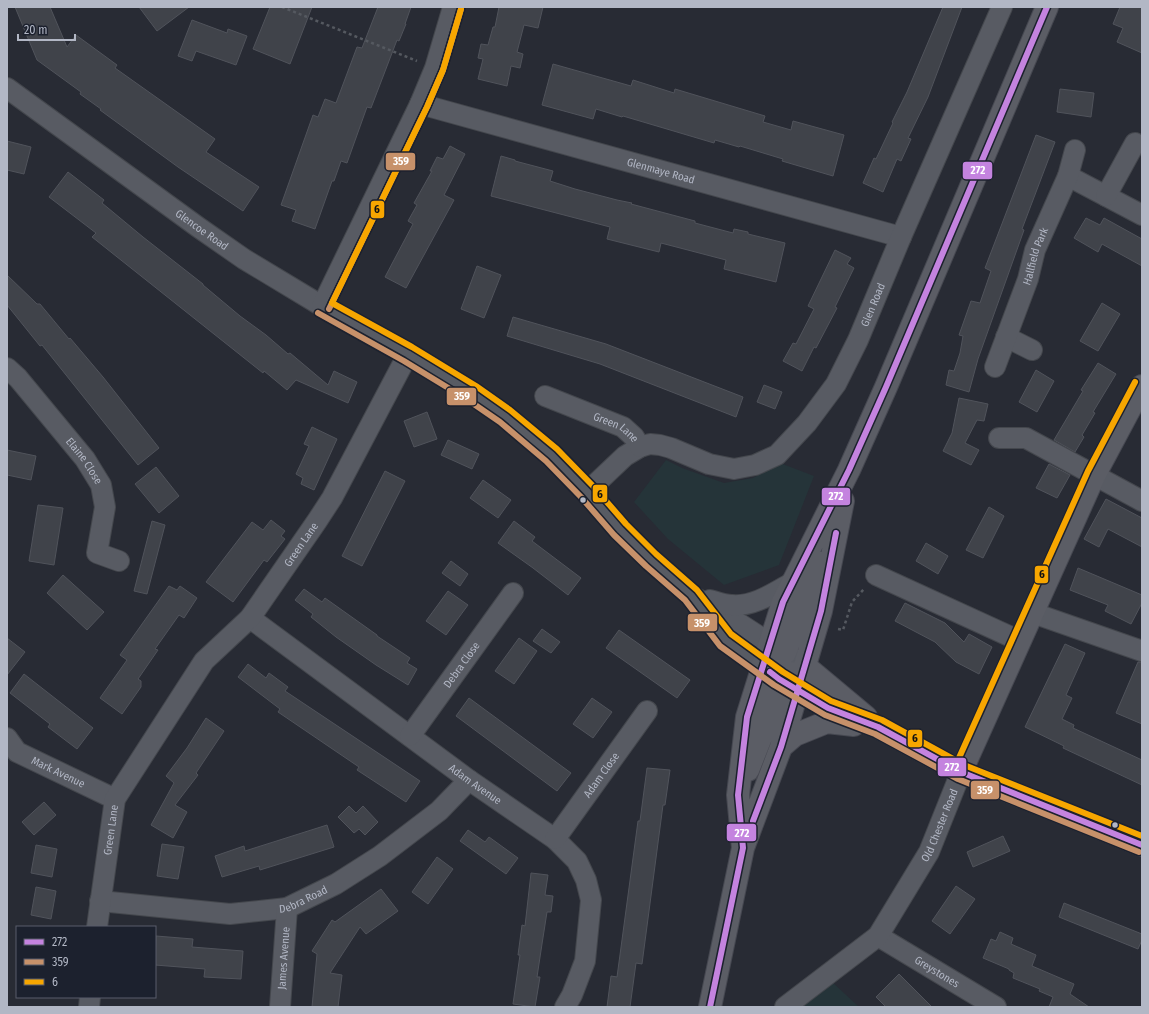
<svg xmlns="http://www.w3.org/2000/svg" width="1149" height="1014" font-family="'Fira Sans Condensed',sans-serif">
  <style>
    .green { fill: #253439 }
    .building { fill: #40434a; stroke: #50535b }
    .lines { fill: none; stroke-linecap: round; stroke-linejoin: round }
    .minor-casing { stroke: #44474d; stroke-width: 22 }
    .major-casing { stroke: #464851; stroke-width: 24 }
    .path { stroke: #555960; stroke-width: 2.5; stroke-dasharray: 3 3; stroke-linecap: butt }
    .minor { stroke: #585b63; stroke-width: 20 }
    .major { stroke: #5b5d65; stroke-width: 22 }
    .bus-1-casing { stroke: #1c212e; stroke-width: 9 }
    .bus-2-casing { stroke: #1c212e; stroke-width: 9 }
    .bus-3-casing { stroke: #1c212e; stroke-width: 9 }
    .bus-1 { stroke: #c483df; stroke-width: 6 }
    .bus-2 { stroke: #c7916a; stroke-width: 6 }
    .bus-3 { stroke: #f7a600; stroke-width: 6 }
    .bus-dot { fill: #b2b7c5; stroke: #1c212e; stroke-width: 1.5 }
    .labels { text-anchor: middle; stroke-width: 3; stroke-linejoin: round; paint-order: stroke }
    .street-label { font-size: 11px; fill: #b2b7c5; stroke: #1c212e }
    .line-badge { stroke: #1c212e; stroke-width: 1.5 }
    .badge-label { font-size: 11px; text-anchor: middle; font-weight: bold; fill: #fff }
    .pale-badge-label { font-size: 11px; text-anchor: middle; font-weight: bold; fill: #111 }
  </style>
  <rect width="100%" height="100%" fill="#282b34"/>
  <!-- green -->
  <path class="green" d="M666,460L682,468L724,483L753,478L780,463L814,476L779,565L724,585L668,539L634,502Z
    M832,982L859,1007H801Z"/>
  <!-- building -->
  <path class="building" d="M15,7H50L67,47L76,35L117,65L115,68L215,139L206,152L259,187L243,211L178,167L100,110L101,109L80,94L81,92L37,60Z
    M139,7H189L157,31Z
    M270,7H312L290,64L253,49Z
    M378,7H411L405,24H406L399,41L397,40L371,108L367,107L347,163L341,161L334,181H332L315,229L292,221L296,210L281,205L313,115L318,117L325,99L336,103L357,47L362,48Z
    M499,7H543L538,28L524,25L517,52L523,54L520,68L511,66L507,86L478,79L483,59L478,58L481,44L488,45L493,27H495Z
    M943,7H962L928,97L908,138L911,139L901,161L897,159L883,192L863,183L874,158L876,159L893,123L892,122L907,92Z
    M1120,7H1142V53L1117,42L1123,28L1113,24Z
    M192,20L227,33L228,29L247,36L236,65L196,51L192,61L178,56Z
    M553,64L631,86L633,80L674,93L675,89L765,116L763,122L791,130L793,121L844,135L833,176L782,161L783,159L740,146L739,147L715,140L714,143L623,116L622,117L596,109L593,119L542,105Z
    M1060,89L1094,93L1091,117L1057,112Z
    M1036,135L1055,142L1022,229L1024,230L978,359L969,392L946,385L949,370L954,371L960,353L963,336L959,335L971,301L980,303L991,271L985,268Z
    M7,141L31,147L24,174L7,170Z
    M450,146L465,154L444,195L454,200L406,288L385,277L413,224L408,221L417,205L414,203L432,171H430L437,157L443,159Z
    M501,156L515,160V161L553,171L550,181L575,189L617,200L632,203L631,204L695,221V223L733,233L734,229L748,232V234L785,243L776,282L724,269L726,260L661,243L659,252L607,239L610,227L491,196Z
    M68,172L104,200L102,203L143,237L203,284V285L240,316L266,335L288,354L290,353L328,385L334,371L357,382L348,403L296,380L287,390L264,371L263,373L92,237L96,233L49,197Z
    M1086,218L1100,225L1104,218L1142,239V266L1102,244L1098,252L1074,238Z
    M835,250L851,258L847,264L854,268L835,307L837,308L816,348L814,347L802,371L783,361L793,343L796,344L814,309L808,306Z
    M477,266L501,275L484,318L461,309Z
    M7,275L37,304H40L69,339L70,338L103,377L159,448L138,465L42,345L40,346L7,305Z
    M1102,303L1120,314L1098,351L1080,341Z
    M513,317L606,344L743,397L736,417L600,364L507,336Z
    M1098,363L1116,374L1093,412L1095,413L1082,435L1084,437L1075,452L1054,440L1083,391L1081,390Z
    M1036,370L1054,381L1037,412L1019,402Z
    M764,385L782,392L775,409L757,402Z
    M959,398L988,404L984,421L977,420L965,443L979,450L971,465L943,451L952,433Z
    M427,412L437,439L414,447L404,421Z
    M312,427L337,439L314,490L301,484L303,478L296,474L309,446L304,444Z
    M448,440L479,454L472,469L441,455Z
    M7,450L36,456L31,480L7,475Z
    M1049,464L1070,475L1057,498L1036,488Z
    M156,467L179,496L159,513L135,484Z
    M385,471L405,481L362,566L342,556Z
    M483,480L511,500L498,518L470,498Z
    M1106,499L1142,518V547L1108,529L1099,547L1084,539Z
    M38,505L63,508L54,565L29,561Z
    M989,507L1004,516L983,558L966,550Z
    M271,520L285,531L281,536L285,539L267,562L264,560L233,602L206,582L252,522L263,530Z
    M152,521L165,525L147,594L134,591Z
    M514,521L535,537L532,541L581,578L568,595L533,568L498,543Z
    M926,543L948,556L938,574L916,561Z
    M451,561L468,574L460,586L442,573Z
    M1078,568L1142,595V603L1131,624L1105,611L1108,605L1070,590Z
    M63,575L104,612L87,630L47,593Z
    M169,586L177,590L180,586L197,598L184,618L179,615L155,649L158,650L138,679L141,681V687L122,714L100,698L127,660L120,655Z
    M304,589L322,602L325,598L377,635V636L410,658L407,663L417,669L408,685L376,665L336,637L311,617L313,614L295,600Z
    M448,591L468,605L446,635L426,621Z
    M905,603L945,623L964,642L969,634L992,647L979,674L956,662L935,642L895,621Z
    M542,629L560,642L551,653L533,641Z
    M619,630L690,680L677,698L606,648Z
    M7,638L25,652L7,675Z
    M519,638L537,651L514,684L495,671Z
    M1065,644L1085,653L1066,695L1072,698L1062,719L1074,725L1073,728L1142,760V785L1063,748L1064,746L1025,727Z
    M1138,662H1142V724L1116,713Z
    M248,664L266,678L269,673L288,687L285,691L420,781L406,802L357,770L359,767L278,712L280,709L238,677Z
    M24,674L93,728L77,749L48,727L50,724L10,693Z
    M469,698L571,773L557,791L456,716Z
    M592,698L612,712L593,738L573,724Z
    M206,718L224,731L196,773L198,775L175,805L187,812L173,838L151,825L174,783L166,776L187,748Z
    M647,768L670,770L665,805H663L642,964L636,963L630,1007H607L611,976L617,977L638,821H640Z
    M44,802L56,815L34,835L22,822Z
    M349,806L356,813L363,806L378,822L365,835L359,829L354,833L338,817Z
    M327,825L334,847L260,870L259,866L222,877L215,856L244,846L245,851Z
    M468,830L485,842L489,837L518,858L506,874L460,841Z
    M1003,836L1010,851L973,867L967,852Z
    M162,844L184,847L178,879L157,876Z
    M36,845L57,849L52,877L31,873Z
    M437,857L453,869L428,904L412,892Z
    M531,873L548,875L545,895L553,896L551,912H547L542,944L537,977H540L535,1007L513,1004L520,955H518L522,925L525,926Z
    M956,886L975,899L950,934L932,921Z
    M36,887L56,891L51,919L31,915Z
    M381,889L398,911L366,934L360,927L330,973L342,975L338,1007H312L317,954L312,951L332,920L335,922Z
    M1064,903L1142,934V940L1138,949L1059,917Z
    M1000,932L1013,938L1011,944L1036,955L1032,966L1074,984L1070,994L1089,1007H1049L1053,997L1039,991L1040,989L1013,978L1014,973L1009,970V969L983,958L991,939L996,941Z
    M156,936L193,939L192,947L243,951L241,979L204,977L205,969L155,965Z
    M899,974L932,1007H886L876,997Z"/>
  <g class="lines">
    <!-- minor casing -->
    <g class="minor-casing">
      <g id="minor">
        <path id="s1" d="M7,88L198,227L244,259L322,306L408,354L472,393L505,416L551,455L587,492L620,529L651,560L691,595L740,624L805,666"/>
        <path id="s2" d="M420,104L901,237"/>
        <path d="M1068,176L1142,215"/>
        <path d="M1106,196L1135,143"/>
        <path d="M322,306L420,104L435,68L453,7"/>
        <path d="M1006,337L1032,350"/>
        <path id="s3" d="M995,367L1028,279L1035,250L1068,176L1075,150"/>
        <path id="s4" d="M7,368L18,378L85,459L101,485L105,507L97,553L119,561"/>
        <path id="s5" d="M545,396L623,427L634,437L640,447L625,456L587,492"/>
        <path d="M999,438H1026L1142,501"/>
        <path id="s6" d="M640,447L650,444L660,445L671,448L709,464L734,469L755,465L777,455L807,423L836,384L858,340L901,237L1002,7"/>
        <path d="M876,575L1020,641"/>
        <path d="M710,600C717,602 725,605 732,605C754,607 775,592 793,582"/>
        <path d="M697,603L725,640L762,666"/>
        <path d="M1033,613L1142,651"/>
        <path id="s7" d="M250,618L469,780L555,839L577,861L586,880L591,900L585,961L572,995L565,1007"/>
        <path id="s8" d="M410,736L513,593"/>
        <path id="s9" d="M7,738L17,752L115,799"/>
        <path id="s10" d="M555,839L647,711"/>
        <path id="s11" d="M100,901L230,914L287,908L336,884L380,856L439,811L469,780"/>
        <path id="s12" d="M97,927L115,799L204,661L250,618L317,521L332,498L408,354"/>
        <path id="s13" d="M878,936L996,1007"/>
        <path d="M89,1007L90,997"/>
        <path id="s14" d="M280,1007L287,908"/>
        <path id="s15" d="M785,1007L878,936L929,852L961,772"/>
      </g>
    </g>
    <!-- major casing -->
    <g class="major-casing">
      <path id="major" d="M762,666L779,679L828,708L878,727L961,772L1142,845
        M762,666L785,653L802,607L821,563
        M805,666L866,717
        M781,747L795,735L827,722L854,725
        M748,770L767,722L779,679L791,673
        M961,772L1095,474L1142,386
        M743,848L738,795L747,717L783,602L849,470L886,387L1047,7
        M710,1007L743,848L781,747L821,611L843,501"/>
    </g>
    <!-- path -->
    <path class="path" d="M282,7L417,61
      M838,629L843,630L852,602L864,589"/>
    <!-- minor -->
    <use href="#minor" class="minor"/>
    <!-- major -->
    <use href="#major" class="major"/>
    <!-- bus-1 casing -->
    <g class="bus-1-casing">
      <path id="bus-1" d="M770,672L779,679L828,708L878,727L961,772L1142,845
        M753,821L781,747L821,611L836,533
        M710,1007L743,848L738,795L747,717L783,602L849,470L886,387L1047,7"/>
    </g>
    <!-- bus-2 casing -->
    <g class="bus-2-casing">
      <path id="bus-2" d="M329,309L427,107L443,70L461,9
        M318,313L404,361L468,400L500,422L546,461L581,497L614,535L646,566L685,600L720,646L774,685L825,715L875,734L958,779L1139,852"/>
    </g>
    <!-- bus-3 casing -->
    <g class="bus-3-casing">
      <path id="bus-3" d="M461,9L443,70L427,107L332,303L412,347L476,386L510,410L557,449L593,486L626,524L656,554L697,590L731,634L783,672L831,701L882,720L964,765L1142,836
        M954,769L1088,471L1135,382"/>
    </g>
    <!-- bus-1 -->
    <use href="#bus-1" class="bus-1"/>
    <!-- bus-2 -->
    <use href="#bus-2" class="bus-2"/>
    <!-- bus-3 -->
    <use href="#bus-3" class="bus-3"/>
  </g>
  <!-- markers -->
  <g class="bus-dot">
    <circle cx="583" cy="500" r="3.5"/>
    <circle cx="1115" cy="825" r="3.5"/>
  </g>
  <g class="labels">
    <!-- street labels -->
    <g class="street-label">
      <text dy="4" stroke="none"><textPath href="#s2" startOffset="250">Glenmaye Road</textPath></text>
      <text dy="4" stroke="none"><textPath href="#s1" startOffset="241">Glencoe Road</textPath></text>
      <text dy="4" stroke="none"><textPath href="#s3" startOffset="118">Hallfield Park</textPath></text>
      <text dy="4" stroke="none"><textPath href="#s6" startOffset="324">Glen Road</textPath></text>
      <text dy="4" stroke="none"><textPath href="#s5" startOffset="78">Green Lane</textPath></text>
      <text dy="4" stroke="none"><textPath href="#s4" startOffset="121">Elaine Close</textPath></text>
      <text dy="4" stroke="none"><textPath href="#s12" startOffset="446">Green Lane</textPath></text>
      <text dy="4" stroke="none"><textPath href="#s8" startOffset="88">Debra Close</textPath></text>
      <text dy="4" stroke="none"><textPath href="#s9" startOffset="63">Mark Avenue</textPath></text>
      <text dy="4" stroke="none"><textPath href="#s10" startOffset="79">Adam Close</textPath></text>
      <text dy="4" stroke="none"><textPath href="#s7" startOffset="280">Adam Avenue</textPath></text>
      <text dy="4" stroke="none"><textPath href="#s15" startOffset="244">Old Chester Road</textPath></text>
      <text dy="4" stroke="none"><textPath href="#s12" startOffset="98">Green Lane</textPath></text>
      <text dy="4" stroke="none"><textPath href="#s11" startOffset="206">Debra Road</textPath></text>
      <text dy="4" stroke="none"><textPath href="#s14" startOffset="49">James Avenue</textPath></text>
      <text dy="4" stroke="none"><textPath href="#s13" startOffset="69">Greystones</textPath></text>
    </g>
  </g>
  <g class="line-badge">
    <rect x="385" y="152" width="31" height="19" rx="4" fill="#c7916a"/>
    <rect x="962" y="161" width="31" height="19" rx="4" fill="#c483df"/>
    <rect x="370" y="200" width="15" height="19" rx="4" fill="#f7a600"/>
    <rect x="446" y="387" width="31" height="19" rx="4" fill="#c7916a"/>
    <rect x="592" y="484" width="16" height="19" rx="4" fill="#f7a600"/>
    <rect x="821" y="487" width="30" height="19" rx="4" fill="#c483df"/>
    <rect x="1034" y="565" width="15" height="19" rx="4" fill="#f7a600"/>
    <rect x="687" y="613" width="31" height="19" rx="4" fill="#c7916a"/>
    <rect x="907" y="729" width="16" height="19" rx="4" fill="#f7a600"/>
    <rect x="937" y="757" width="30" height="20" rx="4" fill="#c483df"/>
    <rect x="970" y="780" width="30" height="20" rx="4" fill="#c7916a"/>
    <rect x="726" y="823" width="31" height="19" rx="4" fill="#c483df"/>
  </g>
  <g class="badge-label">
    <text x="401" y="165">359</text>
    <text x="978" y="174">272</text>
    <text x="462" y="400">359</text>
    <text x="836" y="500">272</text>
    <text x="702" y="627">359</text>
    <text x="952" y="771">272</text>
    <text x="985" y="794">359</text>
    <text x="742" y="837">272</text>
  </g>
  <g class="pale-badge-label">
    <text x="377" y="213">6</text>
    <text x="600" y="498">6</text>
    <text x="1042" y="578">6</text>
    <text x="915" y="742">6</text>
  </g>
  <!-- border -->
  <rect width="1149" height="1014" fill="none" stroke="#b2b7c5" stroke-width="16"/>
  <!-- legend -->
  <rect x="16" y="926" width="140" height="72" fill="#1c212e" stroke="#585d6a"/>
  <rect x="24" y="939" width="20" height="6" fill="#c483df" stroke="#585d6a"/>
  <text x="52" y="946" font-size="12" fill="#b2b7c5">272</text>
  <rect x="24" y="959" width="20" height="6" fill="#c7916a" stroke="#585d6a"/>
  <text x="52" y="966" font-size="12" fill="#b2b7c5">359</text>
  <rect x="24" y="979" width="20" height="6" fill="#f7a600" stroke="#585d6a"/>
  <text x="52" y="986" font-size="12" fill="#b2b7c5">6</text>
  <!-- scale -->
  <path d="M18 34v6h57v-6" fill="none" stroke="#b2b7c5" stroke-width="2"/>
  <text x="24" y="34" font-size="12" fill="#b2b7c5" stroke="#1c212e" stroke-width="3" paint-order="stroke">20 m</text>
</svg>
